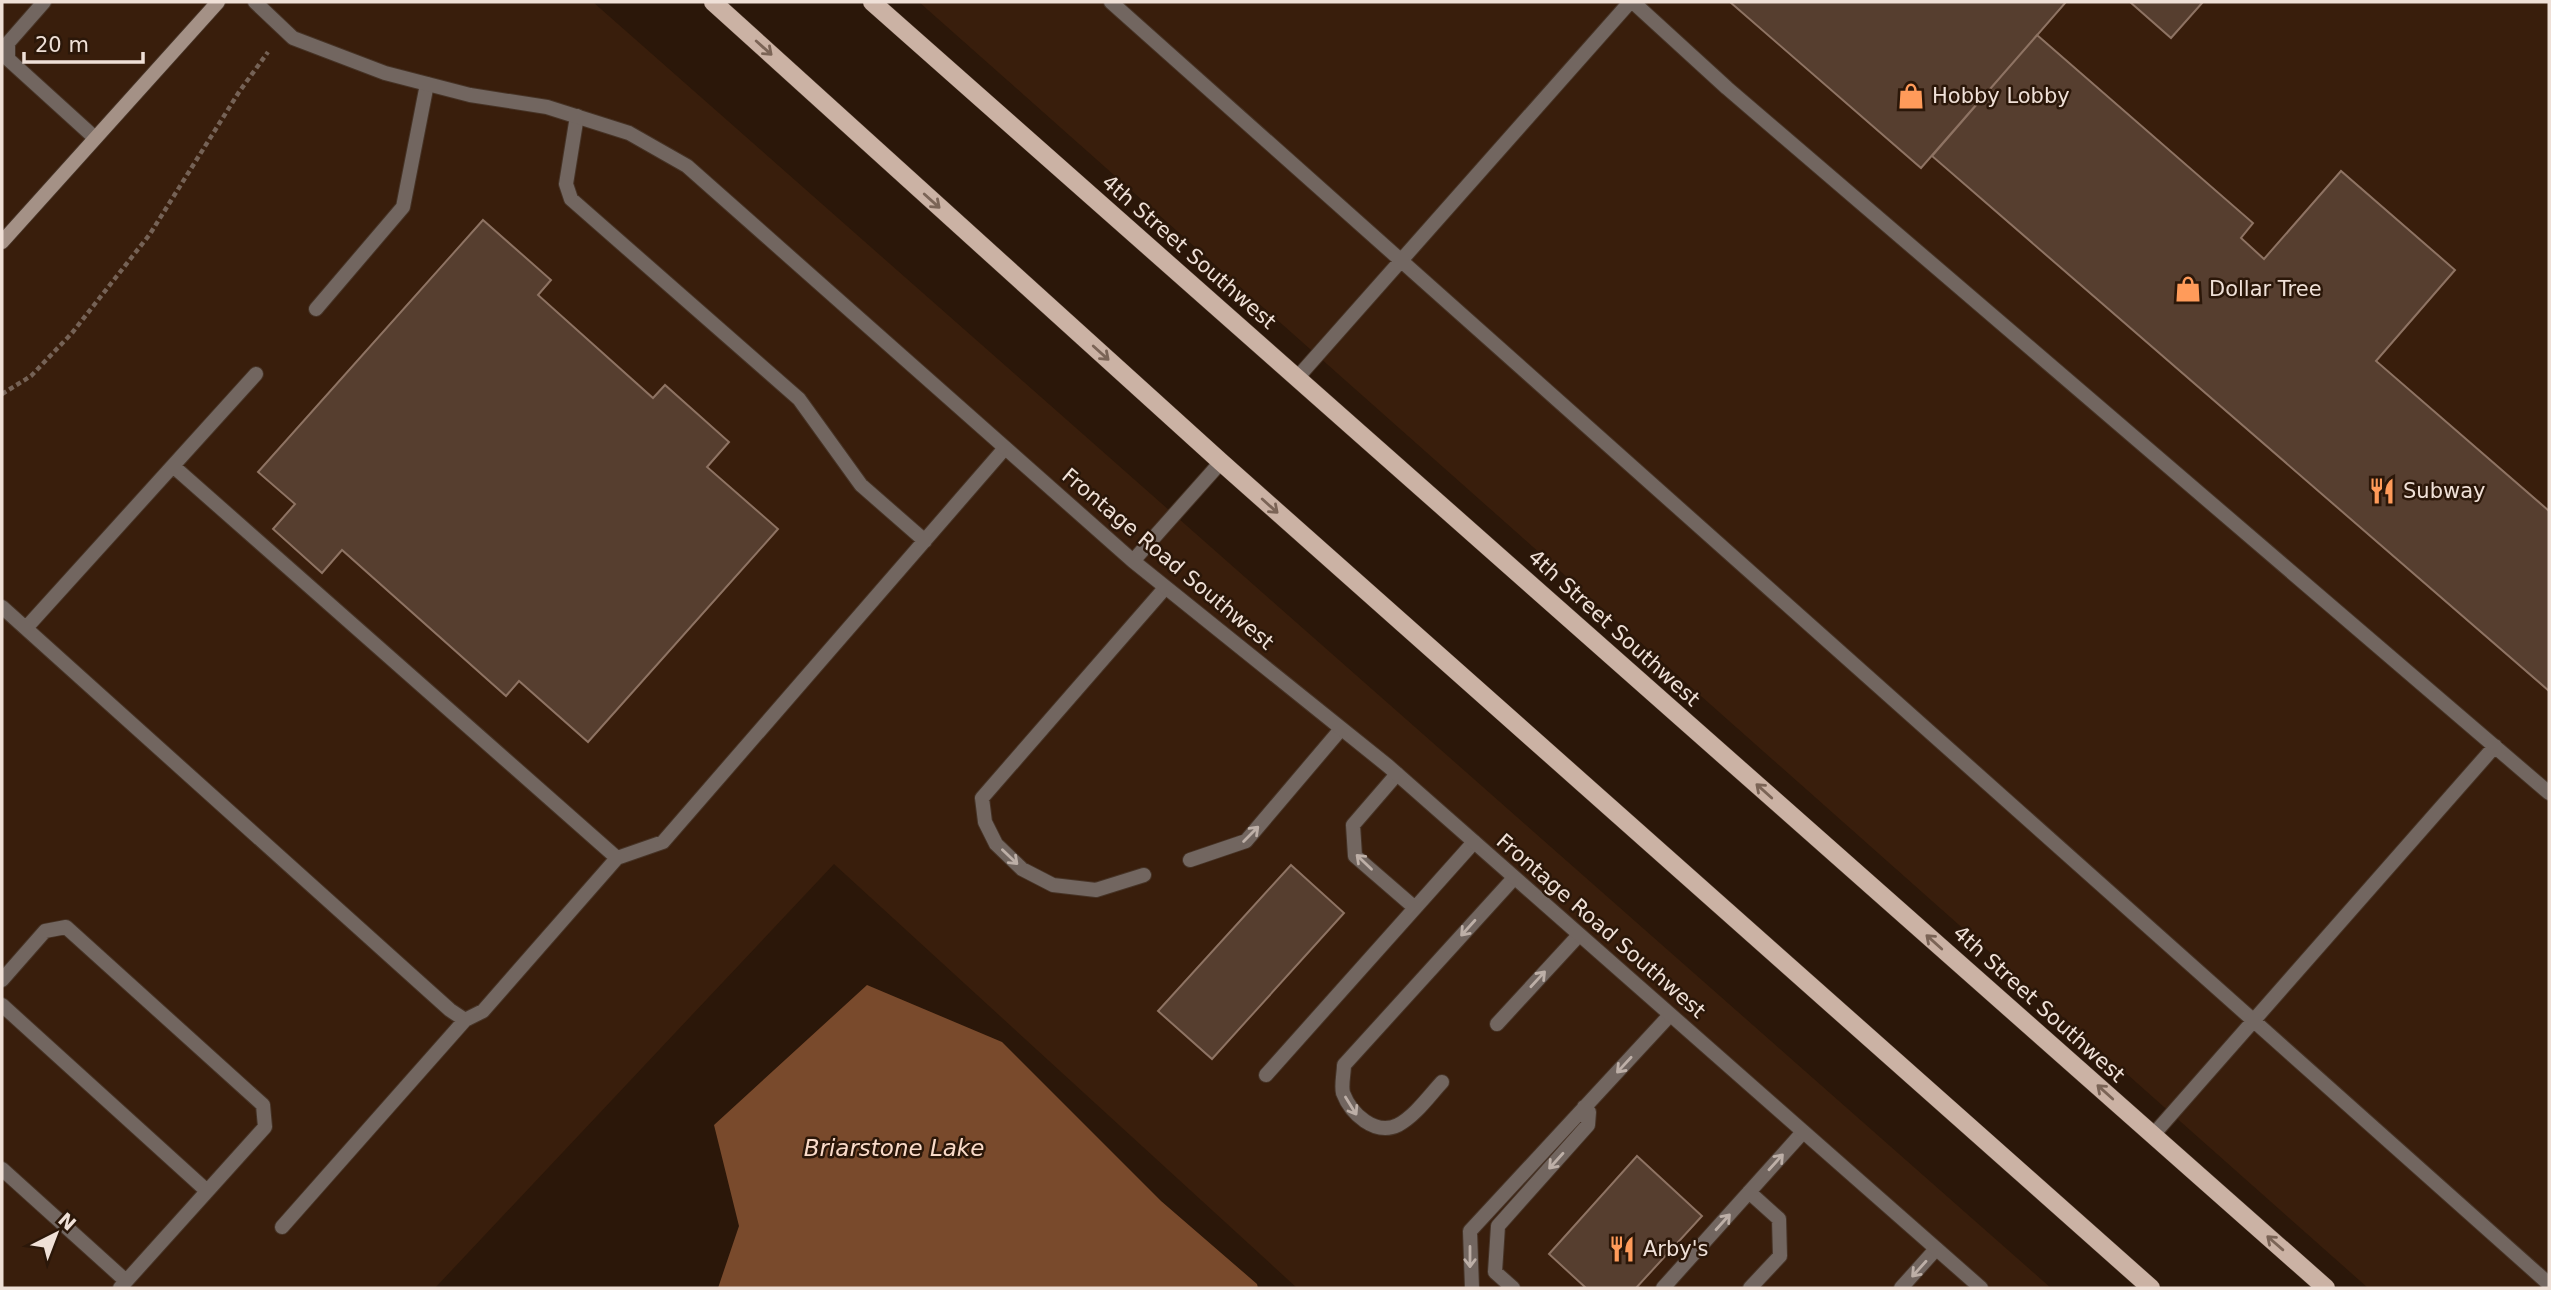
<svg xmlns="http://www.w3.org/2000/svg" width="2551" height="1290" font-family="'DejaVu Sans',sans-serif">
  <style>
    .built { fill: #391e0c }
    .water { fill: #794a2c }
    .building { fill: #563e2f; stroke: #8e7363; stroke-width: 2 }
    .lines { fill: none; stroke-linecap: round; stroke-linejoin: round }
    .lane-casing { stroke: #463326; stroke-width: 16 }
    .street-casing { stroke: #463326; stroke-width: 16 }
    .secondary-casing { stroke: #463326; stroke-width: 16 }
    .primary-casing { stroke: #463326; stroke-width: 19 }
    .path { stroke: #756256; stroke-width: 4.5; stroke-dasharray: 5 3.5; stroke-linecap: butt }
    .lane { stroke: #726660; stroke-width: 14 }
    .street { stroke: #726660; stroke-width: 14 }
    .secondary { stroke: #a49186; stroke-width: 14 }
    .primary { stroke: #cbb2a4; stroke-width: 18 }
    .oneway { stroke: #7b6456 }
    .oneway2 { stroke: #bdafa7 }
    .labels { text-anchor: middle; stroke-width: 5; stroke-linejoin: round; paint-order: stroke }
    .poi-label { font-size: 21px; fill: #efe0d7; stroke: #2b1709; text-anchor: start }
    .street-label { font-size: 21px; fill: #efe0d7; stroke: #2b1709 }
    .water-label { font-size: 23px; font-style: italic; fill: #fadbc9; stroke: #2b1709 }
  </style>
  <rect width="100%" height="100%" fill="#2b1709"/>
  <!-- built -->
  <path class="built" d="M2,2H593L2051,1288H1297L834,864L435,1288H2Z
    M919,2H2549V1288H2368Z"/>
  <!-- water -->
  <path class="water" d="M867,985L1002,1042L1161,1201L1257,1284L1258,1288H718L739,1226L714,1125Z"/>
  <!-- building -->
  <path class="building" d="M1730,2H2066L1921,168Z
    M2130,2H2203L2171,38Z
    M2037,35L2253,223L2241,238L2264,259L2341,171L2455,270L2376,361L2549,511V691L1932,156Z
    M483,220L551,280L538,295L653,398L665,385L729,442L707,467L778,529L588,742L519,681L506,696L342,550L322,573L273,529L295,504L258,472Z
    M1291,865L1344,913L1212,1059L1158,1011Z
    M1637,1156L1702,1216L1636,1288H1586L1549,1254Z"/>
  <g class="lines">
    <!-- lane casing -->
    <g class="lane-casing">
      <path id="lane" d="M44,2L8,43V59L95,138
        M1111,2C1588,432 2072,854 2549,1284
        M1633,2L1727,88L2549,793
        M577,116L566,184L571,199L799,399L861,485L925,541
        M316,309L403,207L427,84
        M1297,378L1630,2
        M173,466L617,858
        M2,607L450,1010L465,1020L483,1011L617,858L663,842L1005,448
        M26,628L256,374
        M1397,774L1353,825L1355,856L1415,908
        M1190,860L1246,841L1341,729
        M1144,875L1096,890L1053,885L1022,869L996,844L985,822L982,798L1165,588
        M2,980L45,931L66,927L263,1105L265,1127L120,1288
        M2,1005L207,1191
        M1497,1024L1579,935
        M1266,1075L1474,842
        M1442,1082C1429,1096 1415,1116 1398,1125C1375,1136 1351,1114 1343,1093C1341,1085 1344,1073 1344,1065L1514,878
        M2153,1135L2495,746
        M2,1169L126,1281
        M1749,1192L1779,1219L1780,1256L1750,1288
        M282,1227L465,1020
        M1472,1288L1470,1231L1670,1015
        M1513,1288L1495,1272L1498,1226L1588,1125L1589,1112L1584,1107
        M1663,1288L1803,1132
        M1901,1288L1936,1249"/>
    </g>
    <!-- street casing -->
    <g class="street-casing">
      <path id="street" d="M255,2L293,38L385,73L470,95L547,107L629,133L687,166L1133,561L1388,766L1981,1288
        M1133,561L1221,462"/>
    </g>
    <!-- secondary casing -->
    <g class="secondary-casing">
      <path id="secondary" d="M2,242L218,2"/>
    </g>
    <!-- primary casing -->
    <g class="primary-casing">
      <path id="primary" d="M713,2L1221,462L2151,1288
        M872,2L2326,1288"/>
    </g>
    <!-- path -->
    <path class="path" d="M2,394L31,376L72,333L150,234L239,92L268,52"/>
    <!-- lane -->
    <use href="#lane" class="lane"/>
    <!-- street -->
    <use href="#street" class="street"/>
    <!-- secondary -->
    <use href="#secondary" class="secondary"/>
    <!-- primary -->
    <use href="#primary" class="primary"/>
  </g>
  <!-- one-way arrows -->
  <defs><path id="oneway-shaft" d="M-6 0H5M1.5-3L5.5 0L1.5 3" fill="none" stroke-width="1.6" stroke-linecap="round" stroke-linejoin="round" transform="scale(1.75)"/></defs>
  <g class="oneway">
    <use href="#oneway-shaft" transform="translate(764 48) rotate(42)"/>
    <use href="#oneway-shaft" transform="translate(932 201) rotate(42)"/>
    <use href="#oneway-shaft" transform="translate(1101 353) rotate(42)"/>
    <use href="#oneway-shaft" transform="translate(1270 506) rotate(42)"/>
    <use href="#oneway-shaft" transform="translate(1764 791) rotate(-138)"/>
    <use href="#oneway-shaft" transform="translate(1934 942) rotate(-138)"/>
    <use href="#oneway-shaft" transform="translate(2105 1092) rotate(-138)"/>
    <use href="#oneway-shaft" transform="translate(2275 1243) rotate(-139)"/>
  </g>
  <g class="oneway2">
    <use href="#oneway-shaft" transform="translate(1251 834) rotate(-45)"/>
    <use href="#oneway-shaft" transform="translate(1010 857) rotate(44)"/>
    <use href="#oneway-shaft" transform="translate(1364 862) rotate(-136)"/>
    <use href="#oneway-shaft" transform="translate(1468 928) rotate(132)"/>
    <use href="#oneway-shaft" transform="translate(1538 979) rotate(-47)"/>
    <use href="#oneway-shaft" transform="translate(1624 1065) rotate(133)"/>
    <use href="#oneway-shaft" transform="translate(1351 1106) rotate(58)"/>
    <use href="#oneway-shaft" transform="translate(1556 1161) rotate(132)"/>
    <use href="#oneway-shaft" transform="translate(1776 1162) rotate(-48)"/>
    <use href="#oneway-shaft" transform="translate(1723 1222) rotate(-48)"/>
    <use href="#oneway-shaft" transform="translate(1470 1257) rotate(90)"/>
    <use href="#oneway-shaft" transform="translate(1919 1269) rotate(132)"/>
  </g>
  <!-- icons -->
  <defs>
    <g id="shop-bare" transform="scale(2.1)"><path d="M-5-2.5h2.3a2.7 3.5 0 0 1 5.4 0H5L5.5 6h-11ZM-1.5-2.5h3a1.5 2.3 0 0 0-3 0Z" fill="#ff9b5a" stroke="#2b1709" stroke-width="2.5" paint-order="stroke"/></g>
    <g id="restaurant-bare" transform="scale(2.1)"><path d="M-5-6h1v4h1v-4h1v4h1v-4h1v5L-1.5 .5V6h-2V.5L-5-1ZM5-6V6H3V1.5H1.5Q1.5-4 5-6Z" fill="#ff9b5a" stroke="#2b1709" stroke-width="2.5" paint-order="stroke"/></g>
  </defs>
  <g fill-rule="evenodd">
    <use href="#shop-bare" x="1911" y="96"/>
    <use href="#shop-bare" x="2188" y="289"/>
    <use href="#restaurant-bare" x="2382" y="491"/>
    <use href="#restaurant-bare" x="1622" y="1249"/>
  </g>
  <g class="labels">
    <!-- poi labels -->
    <g class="poi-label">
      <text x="1932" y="103">Hobby Lobby</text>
      <text x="2209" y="296">Dollar Tree</text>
      <text x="2403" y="498">Subway</text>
      <text x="1643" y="1256">Arby's</text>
    </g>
    <!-- street labels -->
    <g class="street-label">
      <text transform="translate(1189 252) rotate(41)" y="7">4th Street Southwest</text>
      <text transform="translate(1168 559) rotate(40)" y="7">Frontage Road Southwest</text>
      <text transform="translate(1614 628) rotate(42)" y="7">4th Street Southwest</text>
      <text transform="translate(1601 926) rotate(41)" y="7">Frontage Road Southwest</text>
      <text transform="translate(2039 1004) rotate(42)" y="7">4th Street Southwest</text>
    </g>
    <!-- water labels -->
    <g class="water-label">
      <text x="894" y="1156">Briarstone Lake</text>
    </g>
  </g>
  <!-- border -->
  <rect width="2551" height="1290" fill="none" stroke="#efe0d7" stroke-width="7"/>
  <!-- north arrow -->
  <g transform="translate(56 1234) rotate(42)" stroke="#2b1709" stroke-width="5" paint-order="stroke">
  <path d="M0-5L12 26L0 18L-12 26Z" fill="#efe0d7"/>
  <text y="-10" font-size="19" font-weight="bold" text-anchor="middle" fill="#efe0d7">N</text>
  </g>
  <!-- scale -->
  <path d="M24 52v10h119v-10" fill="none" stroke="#efe0d7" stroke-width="3.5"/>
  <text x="35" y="52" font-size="21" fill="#efe0d7" stroke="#2b1709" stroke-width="5" paint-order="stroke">20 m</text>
</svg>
